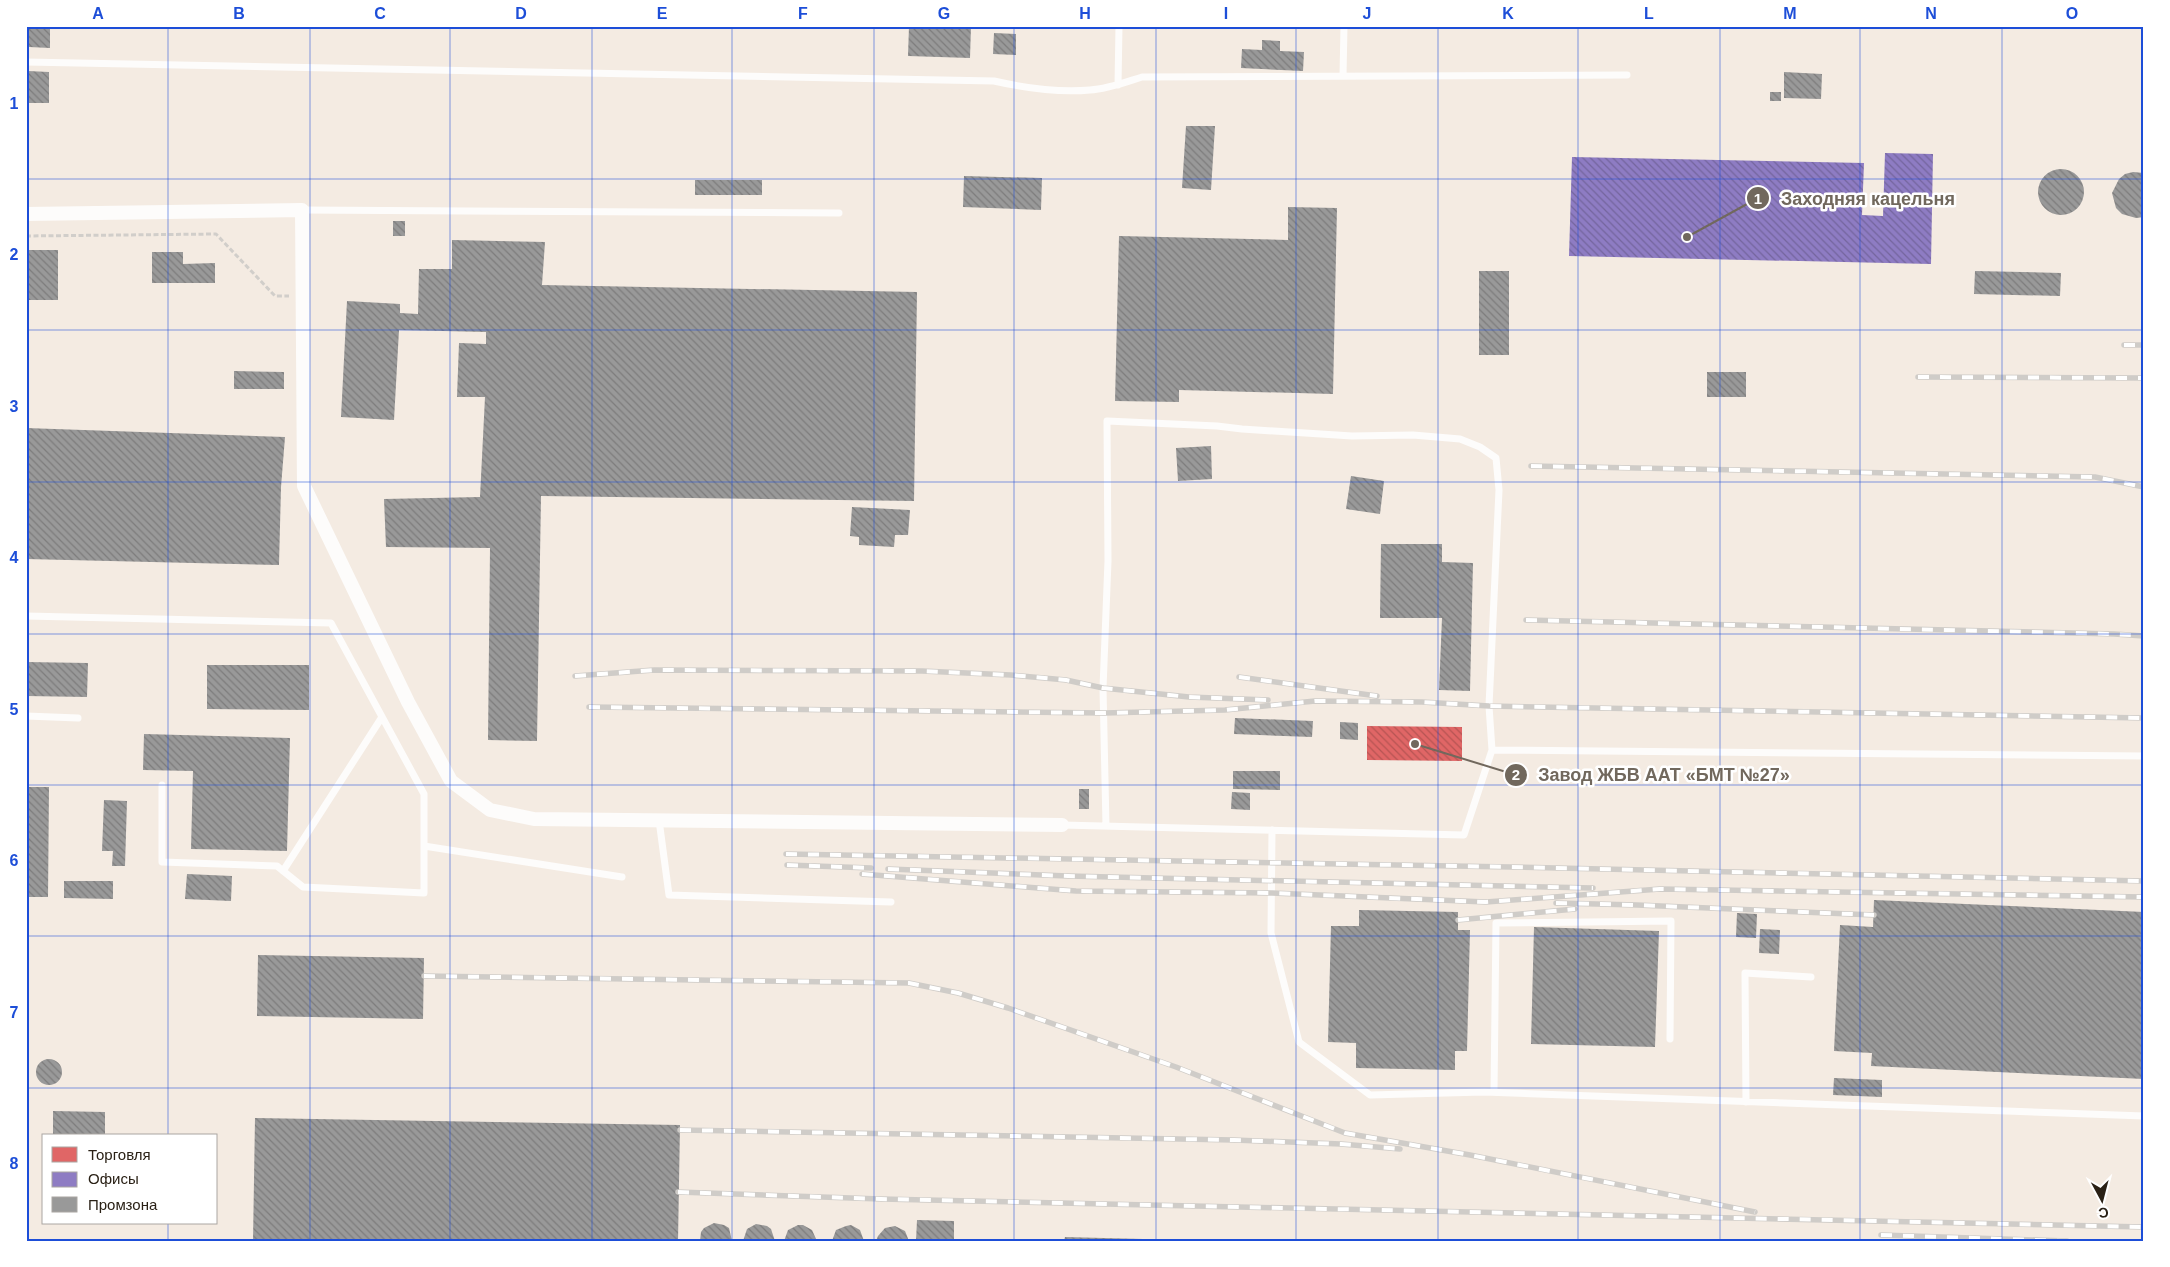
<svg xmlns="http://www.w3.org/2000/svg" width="2170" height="1267" font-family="Helvetica,sans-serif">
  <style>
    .shops { fill: url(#shops-back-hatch) }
    .offices { fill: url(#offices-back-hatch) }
    .industry { fill: url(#industry-back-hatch) }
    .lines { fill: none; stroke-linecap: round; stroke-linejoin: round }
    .path { stroke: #d1ceca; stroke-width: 3; stroke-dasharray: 5 2.5; stroke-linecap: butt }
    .service { stroke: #fdfcfb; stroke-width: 7 }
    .minor { stroke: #fdfcfb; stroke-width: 14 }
    .rail-casing { stroke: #cfccc8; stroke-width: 5.5 }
    .rail { stroke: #fff; stroke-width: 4; stroke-dasharray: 11; stroke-linecap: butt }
    .grid { fill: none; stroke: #1d4ed8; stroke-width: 1; stroke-opacity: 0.55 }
    .leader { fill: none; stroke: #71685d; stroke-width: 2 }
    .callout-dot { fill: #71685d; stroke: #fff; stroke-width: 2 }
    .mark-label { font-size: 15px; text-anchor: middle; font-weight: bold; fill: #fff }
    .callout-label { font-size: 18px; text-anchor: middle; font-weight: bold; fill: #71685d; stroke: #fff; stroke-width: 5; stroke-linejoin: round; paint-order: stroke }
    .neatline { fill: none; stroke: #1d4ed8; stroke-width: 2 }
    .grid-label { font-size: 16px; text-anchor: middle; font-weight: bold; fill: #1d4ed8 }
  </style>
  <defs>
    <pattern id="shops-back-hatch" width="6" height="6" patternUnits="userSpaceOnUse" patternTransform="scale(1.25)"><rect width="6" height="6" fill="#e06666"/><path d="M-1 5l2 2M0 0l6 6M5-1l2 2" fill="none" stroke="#b65453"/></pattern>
    <pattern id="offices-back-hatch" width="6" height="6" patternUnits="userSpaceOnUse" patternTransform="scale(1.25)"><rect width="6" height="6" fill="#8e7cc3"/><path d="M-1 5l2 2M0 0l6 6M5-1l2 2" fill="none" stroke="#74659d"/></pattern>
    <pattern id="industry-back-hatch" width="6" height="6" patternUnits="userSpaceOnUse" patternTransform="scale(1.25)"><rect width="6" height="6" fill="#999"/><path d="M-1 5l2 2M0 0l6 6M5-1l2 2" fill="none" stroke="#7d7c7c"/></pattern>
  </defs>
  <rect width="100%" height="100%" fill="#f4ebe2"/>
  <!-- shops -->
  <path class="shops" d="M1367,726L1462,727V761L1367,760Z"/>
  <!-- offices -->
  <path class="offices" d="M1885,153L1933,154L1931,264L1569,256L1572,157L1864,163L1862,215L1883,216Z"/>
  <!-- industry -->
  <path class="industry" d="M29,26H50V48L29,47Z
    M909,26H971L970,58L908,56Z
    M994,33L1016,34V55L993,54Z
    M1262,40L1280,41V51L1304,52L1303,71L1241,68L1242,49L1262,50Z
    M28,71L49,72V103H27Z
    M1784,72L1822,74L1821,99L1784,98Z
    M1770,92H1781V101H1770Z
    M1186,126H1215L1211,190L1182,188Z
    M2038 192a23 23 0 1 1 46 0a23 23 0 1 1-46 0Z
    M2133,172L2144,173V217L2136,218L2122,214L2116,208L2112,193L2119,179L2125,174Z
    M964,176L1042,178L1041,210L963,207Z
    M695,180H762V195H695Z
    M1288,207L1337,208L1333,394L1179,390V402L1115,401L1119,236L1288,240Z
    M393,221H405V236H393Z
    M452,240L545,242L542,285L917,292L914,501L541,496L537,741L488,740L490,548L386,547L384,499L480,497L485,397H457L459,343L486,344V332L399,330L394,420L341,417L347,301L400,304V313L418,314L419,269H452Z
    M26,250H58V300H26Z
    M152,252H183V264L215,263V283H152Z
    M1479,271H1509V355H1479Z
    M1975,271L2061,273L2060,296L1974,294Z
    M234,371L284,372V389H234Z
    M1707,372H1746V397H1707Z
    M26,428L285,437L281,487L279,565L26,559Z
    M1211,446L1212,479L1178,481L1176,448Z
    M1351,476L1384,481L1380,514L1346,509Z
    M852,507L910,510L908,535H895L894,547L859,545V537L850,536Z
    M1381,544H1442V562L1473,563L1470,691L1439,690L1442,618H1380Z
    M26,662L88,663L87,697L26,696Z
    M207,665H309V710L207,709Z
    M1235,718L1313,721L1312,737L1234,734Z
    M1340,722L1358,723V740L1340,739Z
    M144,734L290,738L287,851L191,849L193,771L143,770Z
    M1233,771H1280V790L1233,789Z
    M26,787H49L48,897H26Z
    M1079,789H1089V809H1079Z
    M1232,792L1250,793V810L1231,809Z
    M104,800L127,801L125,866H112L113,851H102Z
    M187,874L232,876L231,901L185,899Z
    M64,881H113V899L64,898Z
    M1874,900L2144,912V1079L1871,1066L1872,1053L1834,1051L1840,925L1873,927Z
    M1359,910L1458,912V930H1470L1467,1051H1455V1070L1356,1068V1043L1328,1042L1331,926H1359Z
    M1737,913L1757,914L1756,938L1736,937Z
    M1534,927L1659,931L1655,1047L1531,1044Z
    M1760,929L1780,930L1779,954L1759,953Z
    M258,955L424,958L423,1019L257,1016Z
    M36 1072a13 13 0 1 1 26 0a13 13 0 1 1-26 0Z
    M1834,1078L1882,1080V1097L1833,1095Z
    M53,1111L105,1112V1136H53Z
    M255,1118L680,1125L678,1241H253Z
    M917,1220L954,1221V1241H916Z
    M714,1223L724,1225L729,1228L732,1241H700L701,1232L704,1228Z
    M756,1224L767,1226L771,1229L775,1241H743L747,1229Z
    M798,1225H803L812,1230L817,1241H784L788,1230Z
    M851,1225L860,1230L864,1241H832L836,1230L846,1226Z
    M895,1226L905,1231L909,1241H876L878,1236L885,1228Z
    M1065,1237L1143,1239V1241H1064Z"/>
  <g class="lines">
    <!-- path -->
    <path class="path" d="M26,236L216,234L275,296H289"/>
    <!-- service -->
    <path class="service" d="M26,62L994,81C1025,88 1058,93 1090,90C1108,89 1126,82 1142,77L1627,75
      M1343,76L1344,26
      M1118,85L1119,26
      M302,210L839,213
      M26,616L331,623L424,794V893L303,887L277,866L162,862V785
      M26,716L78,718
      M1492,750L2144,756
      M659,820L669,895L891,902
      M1062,825L1464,835L1492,750L1489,706L1499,490L1496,458L1480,447L1460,439L1413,435L1352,436L1242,429L1217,426L1107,421L1108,561L1103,688L1106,826
      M1272,830L1271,933L1299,1042L1370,1095L1484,1092L2144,1116
      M424,846L622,877
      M283,871L382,717
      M1494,1092L1496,923L1671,921L1670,1039
      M1746,1102L1745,973L1811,977"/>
    <!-- minor -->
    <path class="minor" d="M26,214L302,210L304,486L408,702L451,781L490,810L534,819L1062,825"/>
    <!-- rail casing -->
    <g class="rail-casing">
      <path id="rail" d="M2124,345H2144
        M1918,377L2144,378
        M1531,466L2095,477L2144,487
        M1526,620L2114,634L2144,636
        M575,676L654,670L922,671L1011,675L1066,680L1103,688L1189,697L1268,700
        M1239,677L1377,696
        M589,707L1104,713L1225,710L1315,701L1422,702L1489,706L2144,718
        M786,854L1511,867L2144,881
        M787,865L871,868
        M888,869L1068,876L1593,888
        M862,874L1076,891L1272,893L1486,902L1660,889L2144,897
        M1556,903L1637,905L1874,915
        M1458,920L1575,909
        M424,976L909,983L958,993L1008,1008L1176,1067L1345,1133L1470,1155L1755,1212
        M680,1130L1234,1140L1341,1144L1400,1149
        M678,1192L881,1199L2144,1227
        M1881,1235L2067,1241"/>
    </g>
    <!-- rail -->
    <use href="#rail" class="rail"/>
  </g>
  <!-- grid -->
  <path class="grid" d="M168,26V1136M310,26V1241M450,26V1241M592,26V1241M732,26V1241M874,26V1241M1014,26V1241M1156,26V1241M1296,26V1241M1438,26V1241M1578,26V1241M1720,26V1241M1860,26V1241M2002,26V1241M26,179H2144M26,330H2144M26,482H2144M26,634H2144M26,785H2144M26,936H2144M26,1088H2144M168,1223V1241"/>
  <!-- callouts -->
  <path class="leader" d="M1687 237L1758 198M1415 744L1516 775"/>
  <g class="callout-dot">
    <circle cx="1687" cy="237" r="5"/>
    <circle cx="1415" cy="744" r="5"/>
    <circle cx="1758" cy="198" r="12"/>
    <circle cx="1516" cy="775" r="12"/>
  </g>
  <g class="mark-label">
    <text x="1758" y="204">1</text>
    <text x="1516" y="780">2</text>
  </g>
  <g class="callout-label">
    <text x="1868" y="205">Заходняя кацельня</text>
    <text x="1664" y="781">Завод ЖБВ ААТ «БМТ №27»</text>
  </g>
  <!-- border -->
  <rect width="2170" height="1267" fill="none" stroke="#ffffff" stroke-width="55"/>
  <!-- legend -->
  <rect x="42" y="1134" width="175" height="90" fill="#ffffff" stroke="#aaa6a2"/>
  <rect x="52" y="1147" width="25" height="15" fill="#e06666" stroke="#aaa6a2"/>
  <text x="88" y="1160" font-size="15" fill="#2a2116">Торговля</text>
  <rect x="52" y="1172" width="25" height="15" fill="#8e7cc3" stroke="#aaa6a2"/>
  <text x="88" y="1184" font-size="15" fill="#2a2116">Офисы</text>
  <rect x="52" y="1197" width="25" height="15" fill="#999999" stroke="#aaa6a2"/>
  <text x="88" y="1210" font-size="15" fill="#2a2116">Промзона</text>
  <!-- north arrow -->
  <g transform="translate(2102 1200) rotate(173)" stroke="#ffffff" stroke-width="4" paint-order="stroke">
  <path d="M0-4L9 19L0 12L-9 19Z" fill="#2a2116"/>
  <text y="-8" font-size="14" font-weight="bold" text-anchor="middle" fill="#2a2116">С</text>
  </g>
  <rect x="28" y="28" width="2114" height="1212" class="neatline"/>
  <g class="grid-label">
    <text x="98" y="19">A</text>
    <text x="239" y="19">B</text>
    <text x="380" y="19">C</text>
    <text x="521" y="19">D</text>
    <text x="662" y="19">E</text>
    <text x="803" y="19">F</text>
    <text x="944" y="19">G</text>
    <text x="1085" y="19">H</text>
    <text x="1226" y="19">I</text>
    <text x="1367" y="19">J</text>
    <text x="1508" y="19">K</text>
    <text x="1649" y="19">L</text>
    <text x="1790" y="19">M</text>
    <text x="1931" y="19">N</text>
    <text x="2072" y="19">O</text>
    <text x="14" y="109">1</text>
    <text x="14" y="260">2</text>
    <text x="14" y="412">3</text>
    <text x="14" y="563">4</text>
    <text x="14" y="715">5</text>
    <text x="14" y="866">6</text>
    <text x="14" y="1018">7</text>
    <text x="14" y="1169">8</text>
  </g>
</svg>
